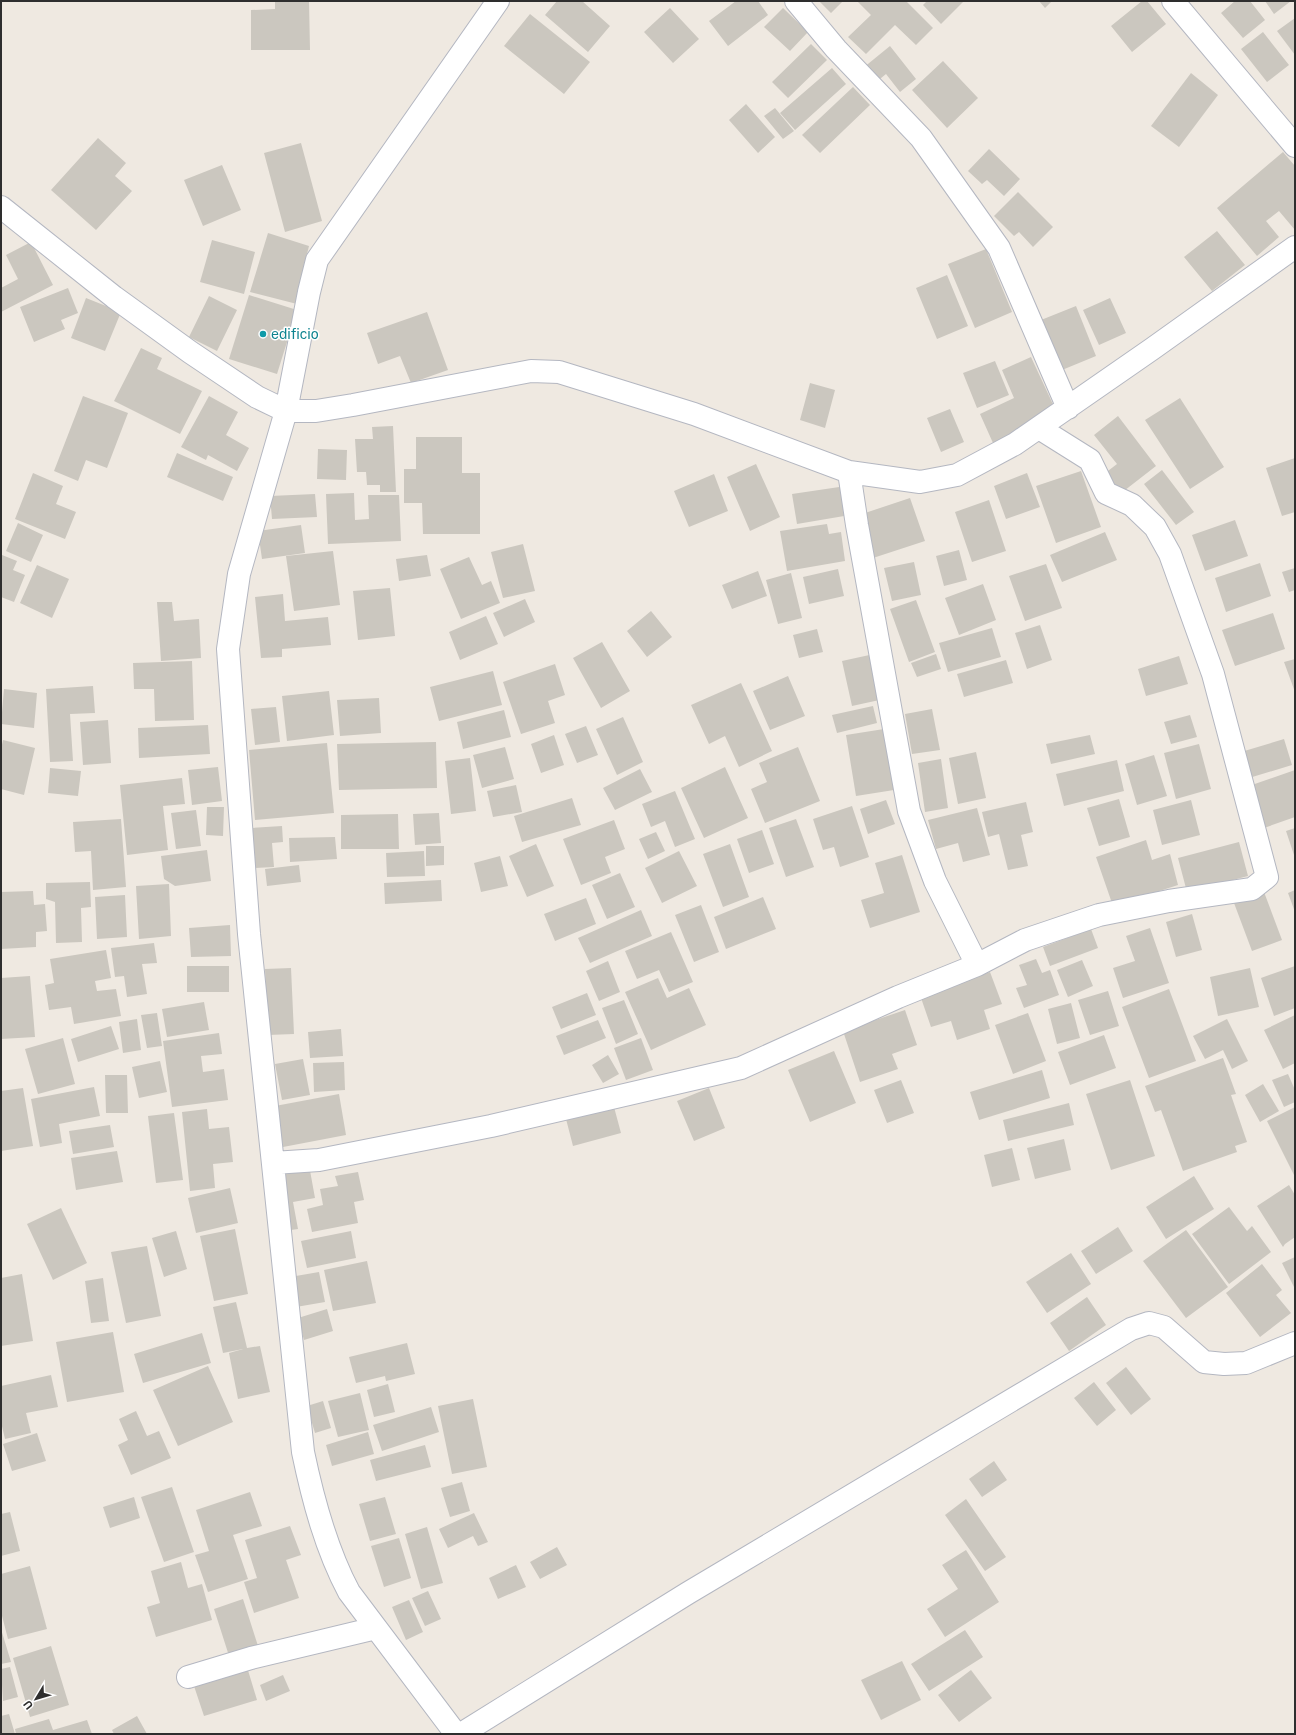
<svg xmlns="http://www.w3.org/2000/svg" width="1296" height="1735" font-family="'Public Sans',sans-serif">
  <style>
    .building { fill: #cbc7bf }
    .lines { fill: none; stroke-linecap: round; stroke-linejoin: round }
    .street-casing { stroke: #b4b7c1; stroke-width: 24 }
    .street { stroke: #fff; stroke-width: 22 }
    .culture-dot { fill: #0f9aa8; stroke: #fff; stroke-width: 1.5 }
    .labels { text-anchor: middle; stroke-width: 3; stroke-linejoin: round; paint-order: stroke }
    .culture-label { font-size: 14px; fill: #0d838f; stroke: #fff; text-anchor: start }
  </style>
  <rect width="100%" height="100%" fill="#efe9e1"/>
  <!-- building -->
  <path class="building" d="M275,1H309L310,50H251V10L275,9Z
    M557,1H582L610,26L588,52L545,15Z
    M736,1H758L768,15L728,46L709,21Z
    M819,1H843L831,13Z
    M857,1H906L933,28L916,45L895,25L866,54L848,37L871,15Z
    M927,1H964L941,24L923,5Z
    M1039,1H1052L1045,8Z
    M1142,1H1147L1166,24L1132,52L1111,26Z
    M1235,1H1250L1265,20L1243,38L1221,13Z
    M1265,1H1291L1274,14Z
    M670,8L699,39L673,63L644,32Z
    M783,8L808,32L790,51L764,27Z
    M530,14L590,62L564,94L504,46Z
    M1295,18V55L1277,31Z
    M1263,32L1289,65L1267,82L1241,49Z
    M811,44L827,60L788,98L772,82Z
    M890,46L916,79L900,92L886,74L875,83L863,68Z
    M943,61L978,98L947,128L912,90Z
    M832,68L846,84L795,130L780,113Z
    M1191,73L1218,95L1179,147L1151,126Z
    M853,87L870,105L820,153L802,135Z
    M746,104L775,137L758,153L729,120Z
    M775,108L794,131L783,139L764,116Z
    M98,138L126,163L115,176L132,191L96,230L51,190Z
    M301,143L322,221L285,232L264,153Z
    M989,149L1020,179L1004,196L987,180L982,184L968,171Z
    M1283,152L1295,166V230L1279,211L1266,221L1279,237L1257,256L1217,208Z
    M222,165L241,210L203,226L184,180Z
    M1018,192L1053,227L1033,247L1019,232L1014,236L994,216Z
    M1217,231L1245,265L1212,291L1184,257Z
    M268,233L309,246L304,266L311,268L297,304L250,292Z
    M212,240L255,252L244,294L200,282Z
    M31,242L53,285L1,312V288L18,279L6,255Z
    M986,249L1012,312L975,328L948,264Z
    M947,275L968,326L937,339L916,288Z
    M68,288L78,313L61,320L65,329L34,342L20,307Z
    M249,295L297,310L277,374L229,359Z
    M209,296L237,310L217,351L189,337Z
    M86,298L121,312L105,351L71,338Z
    M1110,298L1126,333L1099,345L1083,310Z
    M1076,306L1096,356L1062,370L1041,320Z
    M427,312L448,370L411,383L400,356L378,364L367,333Z
    M141,348L162,358L157,369L202,391L180,434L114,401Z
    M1031,357L1057,413L993,443L980,414L1014,398L1002,370Z
    M995,361L1009,395L977,408L963,373Z
    M810,383L835,390L825,428L800,420Z
    M83,396L128,413L107,468L86,460L78,481L54,471Z
    M209,396L238,412L226,435L249,448L237,471L208,455L206,460L181,447Z
    M1180,398L1224,467L1190,489L1145,420Z
    M950,409L964,442L941,452L927,418Z
    M1118,416L1156,466L1120,494L1104,474L1117,464L1094,435Z
    M393,426L396,492H380V485H367L366,472H357L355,439H373L372,427Z
    M416,437H462V473H480V534H423L422,503H404V469H416Z
    M318,449L347,450L346,480L317,479Z
    M177,453L233,477L223,501L167,477Z
    M1295,458V512L1282,516L1266,468Z
    M756,464L780,517L750,531L727,477Z
    M1162,470L1194,512L1176,525L1144,484Z
    M1081,471L1101,527L1056,543L1036,486Z
    M33,473L63,486L56,504L76,512L65,539L15,519Z
    M1027,473L1040,507L1006,519L994,486Z
    M714,474L728,511L689,527L674,491Z
    M846,486L850,515L797,524L792,494Z
    M354,493L355,520L369,519L368,495H399L401,541L328,544L326,494Z
    M315,494L317,517L272,519L270,496Z
    M910,498L925,541L873,558L859,515Z
    M989,500L1006,551L972,562L955,512Z
    M1235,520L1248,556L1205,571L1192,535Z
    M18,523L43,535L31,562L6,551Z
    M827,524L829,534L841,532L845,561L787,571L780,531Z
    M301,525L305,553L262,559L258,531Z
    M1105,532L1117,560L1062,582L1050,555Z
    M523,544L535,591L503,598L491,552Z
    M959,550L967,580L944,586L936,556Z
    M333,551L340,605L294,611L286,556Z
    M2,555L17,561L13,570L25,575L14,602L1,597Z
    M427,555L431,576L399,581L396,559Z
    M469,557L482,585L491,581L500,603L461,619L440,569Z
    M914,562L921,595L892,601L884,568Z
    M1260,563L1271,596L1226,612L1215,578Z
    M1046,564L1062,608L1025,621L1009,576Z
    M37,565L69,579L52,618L20,603Z
    M1295,568V590L1289,592L1282,572Z
    M838,569L844,596L809,604L803,577Z
    M758,571L767,596L732,609L722,585Z
    M791,573L802,618L778,624L766,580Z
    M983,584L996,620L959,635L945,598Z
    M390,588L395,636L358,640L353,591Z
    M283,594L285,621L328,617L331,645L282,649V657L261,658L255,597Z
    M525,599L535,622L504,637L493,613Z
    M916,600L935,652L909,662L890,609Z
    M157,602H172L174,621L199,619L201,658L161,661Z
    M651,611L672,637L647,657L627,631Z
    M1273,613L1285,649L1235,666L1222,630Z
    M486,616L498,644L460,660L449,632Z
    M1040,625L1052,660L1027,669L1015,633Z
    M992,628L1001,657L948,672L939,643Z
    M817,629L823,652L799,658L793,635Z
    M602,642L630,691L601,708L573,658Z
    M874,654L884,699L852,706L842,661Z
    M936,654L941,669L917,677L911,663Z
    M1179,656L1188,684L1146,696L1138,669Z
    M1295,659V692L1284,662Z
    M1006,660L1013,683L964,697L957,674Z
    M192,661L194,720L155,721L154,689H134L133,663Z
    M555,664L565,695L548,701L555,723L521,734L503,682Z
    M493,671L502,705L439,721L430,687Z
    M788,676L805,716L770,730L753,691Z
    M741,683L772,751L739,767L725,736L709,744L691,705Z
    M93,686L95,713L70,714L73,761L50,762L46,689Z
    M4,689L37,693L34,728L1,724Z
    M329,691L334,735L287,741L282,696Z
    M379,698L381,733L340,736L337,700Z
    M873,706L877,723L837,733L832,715Z
    M276,707L280,742L255,745L251,709Z
    M932,709L940,750L912,754L905,714Z
    M504,710L511,737L463,749L457,722Z
    M1190,715L1197,737L1171,744L1164,722Z
    M623,717L643,762L617,775L596,729Z
    M108,720L111,763L83,765L80,722Z
    M208,725L210,754L139,758L138,728Z
    M586,726L598,755L577,763L565,734Z
    M884,729L894,790L856,796L846,735Z
    M554,735L564,765L541,773L531,744Z
    M1090,735L1095,754L1051,764L1046,744Z
    M1284,739L1292,765L1249,778L1241,752Z
    M3,740L35,748L24,795L1,789V749Z
    M436,742L437,788L339,790L337,744Z
    M327,743L334,813L255,820L249,750Z
    M1199,744L1211,789L1176,799L1164,753Z
    M505,747L514,779L482,788L473,755Z
    M798,747L820,801L765,823L751,789L767,782L759,763Z
    M976,752L986,798L958,804L949,758Z
    M1154,755L1167,796L1137,805L1125,764Z
    M470,758L476,811L451,814L445,761Z
    M941,759L948,808L925,812L918,763Z
    M1117,760L1124,791L1064,806L1056,774Z
    M218,767L222,801L192,805L188,770Z
    M725,767L748,818L704,838L681,788Z
    M50,768L81,771L78,796L48,793Z
    M640,769L652,792L615,810L603,788Z
    M1295,770V817L1264,828L1249,786Z
    M182,778L185,804L163,806L168,850L127,855L120,785Z
    M516,785L522,812L493,817L487,791Z
    M675,791L695,839L675,847L665,821L651,827L642,804Z
    M572,798L581,825L522,842L514,816Z
    M1119,799L1130,837L1099,846L1087,808Z
    M886,800L895,824L868,834L860,809Z
    M1191,800L1200,835L1162,845L1153,810Z
    M1026,802L1033,832L1021,835L1028,866L1008,870L999,834L988,837L982,812Z
    M852,806L869,857L840,867L834,847L823,850L813,819Z
    M207,807H224L223,836L206,835Z
    M977,808L990,855L963,862L958,843L936,849L928,820Z
    M196,810L201,846L176,849L171,813Z
    M439,813L441,843L415,845L413,814Z
    M398,814L399,849H341V815Z
    M121,819L126,887L93,890L91,851L75,852L73,822Z
    M796,819L814,867L786,877L769,828Z
    M614,820L625,849L605,857L611,873L581,885L563,839Z
    M282,826L283,842L272,843L274,867L255,868L252,828Z
    M1295,828V858L1286,831Z
    M762,830L774,864L749,873L737,839Z
    M656,832L665,851L648,859L639,839Z
    M335,837L337,859L290,862L289,838Z
    M1146,840L1152,860L1170,854L1178,885L1113,906L1096,857Z
    M1239,842L1248,876L1187,892L1178,858Z
    M536,844L554,886L527,897L509,856Z
    M730,844L749,897L723,907L703,854Z
    M426,846H444V865L426,866Z
    M207,850L211,881L175,886L164,879L161,856Z
    M424,851L425,876L387,877L386,853Z
    M679,851L697,886L662,903L645,868Z
    M902,855L920,912L870,928L861,900L884,893L875,863Z
    M500,856L508,886L481,892L474,863Z
    M299,865L301,882L267,886L265,869Z
    M620,873L635,907L607,919L592,885Z
    M441,880L442,901L385,904L384,883Z
    M90,882L91,907L81,908L82,942L56,943L55,902L46,899V883Z
    M169,884L171,936L139,939L136,886Z
    M1295,890V912L1288,893Z
    M33,891L34,905L45,904L47,931L36,932V947L1,949V892Z
    M1264,892L1282,940L1252,951L1234,903Z
    M125,895L127,937L97,939L95,897Z
    M763,897L776,929L726,949L714,917Z
    M586,898L596,924L555,941L544,914Z
    M701,905L719,952L694,962L675,915Z
    M641,910L652,936L590,963L578,938Z
    M1192,914L1202,950L1176,957L1166,922Z
    M230,925L231,956L191,957L189,928Z
    M1150,928L1169,983L1123,998L1113,968L1135,961L1126,936Z
    M1091,929L1098,948L1050,966L1043,947Z
    M671,932L693,982L669,992L659,970L637,979L625,951Z
    M154,943L157,963L142,964L147,994L127,997L124,976L115,977L111,948Z
    M106,950L111,978L95,981L97,991L116,989L121,1016L74,1024L71,1007L49,1010L45,985L54,983L50,959Z
    M1036,959L1042,973L1050,970L1059,995L1024,1008L1016,988L1027,985L1019,965Z
    M1082,960L1093,986L1068,997L1057,970Z
    M608,961L620,992L599,1001L586,971Z
    M187,966H229V992H187Z
    M1295,966V1008L1274,1016L1261,978Z
    M291,968L294,1034L268,1035L265,969Z
    M1250,968L1259,1007L1218,1016L1210,977Z
    M990,972L1002,1004L984,1010L990,1029L957,1040L951,1021L931,1027L920,995Z
    M30,976L35,1037L1,1039V978Z
    M658,978L667,998L689,988L706,1025L651,1050L625,992Z
    M1169,989L1196,1061L1149,1078L1122,1007Z
    M1108,991L1119,1026L1090,1035L1078,1000Z
    M587,993L596,1015L561,1029L552,1007Z
    M624,1000L638,1034L616,1044L602,1008Z
    M204,1002L209,1030L167,1037L162,1009Z
    M1071,1003L1080,1038L1057,1044L1048,1009Z
    M905,1010L917,1045L892,1054L898,1069L860,1082L843,1031Z
    M157,1013L162,1046L147,1048L141,1015Z
    M1028,1013L1046,1061L1013,1074L995,1025Z
    M1295,1015V1063L1283,1069L1264,1030Z
    M137,1019L141,1050L123,1053L119,1022Z
    M1227,1019L1248,1061L1232,1069L1223,1050L1205,1059L1193,1036Z
    M598,1020L606,1038L564,1055L556,1036Z
    M111,1026L119,1049L78,1062L71,1039Z
    M341,1029L343,1056L310,1058L308,1032Z
    M219,1033L222,1054L201,1056L203,1072L224,1069L228,1100L172,1107L163,1041Z
    M1104,1035L1116,1068L1070,1085L1058,1052Z
    M63,1038L75,1084L38,1094L25,1049Z
    M641,1038L653,1070L626,1080L614,1048Z
    M834,1051L856,1103L810,1122L788,1070Z
    M608,1055L619,1074L603,1083L592,1065Z
    M1223,1058L1236,1094L1231,1095L1247,1142L1235,1146L1237,1152L1183,1171L1161,1110L1155,1112L1145,1086Z
    M303,1059L310,1095L282,1100L275,1064Z
    M160,1061L167,1092L139,1098L132,1067Z
    M344,1062L345,1090L314,1092L313,1063Z
    M1042,1070L1050,1098L979,1120L970,1092Z
    M1288,1074L1295,1090V1102L1284,1107L1272,1080Z
    M105,1075H127L128,1113H106Z
    M901,1080L914,1113L887,1123L874,1090Z
    M1130,1080L1155,1156L1111,1170L1086,1094Z
    M1263,1084L1279,1111L1260,1122L1245,1095Z
    M94,1087L100,1116L59,1124L62,1143L40,1147L31,1099Z
    M23,1088L33,1146L1,1151V1091Z
    M709,1088L725,1128L694,1141L677,1101Z
    M339,1094L346,1135L283,1147L275,1106Z
    M1069,1103L1074,1125L1008,1141L1003,1120Z
    M614,1107L621,1133L573,1146L566,1119Z
    M1295,1107V1177L1267,1121Z
    M207,1109L209,1129L229,1127L233,1162L213,1164L215,1188L190,1191L182,1112Z
    M174,1113L183,1180L156,1183L148,1116Z
    M110,1125L114,1147L73,1154L69,1131Z
    M1064,1139L1071,1170L1035,1179L1027,1148Z
    M1012,1148L1020,1180L992,1187L984,1155Z
    M117,1151L123,1182L76,1190L71,1158Z
    M309,1165L315,1198L293,1202L298,1229L291,1230L280,1171Z
    M358,1172L364,1200L354,1202L358,1223L312,1232L307,1209L323,1205L320,1189L338,1186L335,1176Z
    M1194,1176L1214,1209L1166,1239L1146,1207Z
    M1289,1185L1295,1195V1237L1285,1244L1283,1247L1257,1206Z
    M230,1188L238,1223L196,1233L188,1198Z
    M1229,1207L1247,1231L1252,1226L1271,1252L1229,1284L1192,1234Z
    M61,1208L87,1263L53,1280L27,1224Z
    M1118,1227L1133,1251L1096,1274L1081,1251Z
    M235,1229L248,1294L214,1301L200,1236Z
    M1186,1230L1228,1287L1186,1318L1143,1261Z
    M176,1231L187,1269L164,1277L152,1238Z
    M351,1231L356,1258L307,1268L301,1241Z
    M147,1246L161,1316L126,1323L111,1252Z
    M1071,1253L1091,1284L1047,1313L1026,1282Z
    M1295,1257V1289L1282,1263Z
    M367,1261L376,1303L333,1311L324,1270Z
    M1262,1264L1282,1290L1276,1295L1291,1313L1260,1337L1226,1293Z
    M319,1272L325,1302L296,1307L290,1277Z
    M22,1274L33,1341L1,1346V1278Z
    M103,1278L109,1321L91,1323L85,1281Z
    M1087,1297L1106,1325L1069,1351L1050,1323Z
    M236,1302L247,1348L260,1346L270,1392L238,1399L229,1353L243,1349L223,1353L213,1307Z
    M327,1309L333,1331L304,1340L298,1318Z
    M113,1332L124,1392L67,1402L56,1342Z
    M202,1333L211,1363L143,1383L134,1354Z
    M407,1343L415,1374L386,1381L385,1376L356,1383L349,1357Z
    M208,1366L233,1422L178,1446L153,1390Z
    M1126,1367L1151,1399L1131,1415L1106,1383Z
    M51,1375L58,1407L26,1413L31,1433L5,1439L1,1422V1386Z
    M1094,1382L1116,1410L1097,1426L1074,1398Z
    M388,1384L395,1412L374,1417L367,1390Z
    M360,1393L369,1430L338,1437L328,1401Z
    M473,1399L487,1467L452,1474L438,1406Z
    M323,1401L331,1428L315,1433L307,1406Z
    M431,1407L439,1432L382,1451L373,1425Z
    M136,1411L147,1436L159,1431L171,1458L131,1475L118,1445L128,1440L119,1419Z
    M368,1432L374,1454L332,1466L326,1445Z
    M37,1433L46,1461L12,1471L3,1444Z
    M425,1445L431,1467L376,1481L370,1460Z
    M994,1461L1007,1480L982,1497L969,1479Z
    M462,1482L470,1511L450,1517L441,1488Z
    M172,1487L194,1552L164,1562L141,1497Z
    M250,1492L262,1526L233,1535L248,1579L208,1592L195,1555L209,1551L196,1510Z
    M134,1497L140,1518L110,1528L103,1507Z
    M385,1497L396,1534L370,1541L359,1504Z
    M966,1499L1006,1557L985,1571L945,1515Z
    M10,1512L20,1551L1,1556V1514Z
    M474,1513L488,1542L478,1546L473,1536L448,1548L439,1529Z
    M290,1526L301,1555L286,1560L299,1598L254,1613L244,1582L257,1578L245,1540Z
    M427,1527L443,1583L421,1589L405,1534Z
    M399,1538L411,1578L384,1587L371,1546Z
    M557,1547L567,1565L540,1579L530,1562Z
    M966,1550L999,1602L945,1637L927,1609L958,1589L942,1565Z
    M181,1562L188,1588L202,1584L212,1620L156,1637L147,1607L160,1603L151,1571Z
    M516,1565L526,1587L498,1599L489,1578Z
    M30,1566L47,1629L8,1639L1,1612V1574Z
    M428,1591L441,1619L425,1626L412,1598Z
    M243,1599L259,1649L230,1659L214,1609Z
    M409,1600L423,1632L406,1640L392,1607Z
    M1,1629L11,1662L1,1664Z
    M965,1630L983,1657L929,1691L911,1664Z
    M51,1646L69,1705L30,1717L13,1658Z
    M902,1661L921,1700L881,1720L861,1680Z
    M10,1667L18,1697L3,1701L1,1669Z
    M247,1667L257,1700L204,1716L193,1683Z
    M971,1670L992,1698L959,1722L938,1695Z
    M283,1675L290,1691L266,1701L260,1685Z
    M9,1714L15,1734H1V1716Z
    M137,1716L147,1734H114L112,1730Z
    M49,1719L53,1730L87,1720L92,1734H16L15,1729Z"/>
  <g class="lines">
    <!-- street casing -->
    <g class="street-casing">
      <path id="street" d="M796,1L836,49L921,138L999,248L1068,408
        M1173,1L1295,146
        M1,207L114,297L190,352L257,397L286,411H316L353,405L531,371L559,372L694,414L849,472L920,482L957,475L1015,444L1152,349L1295,247
        M849,472L857,525L909,811L935,881L977,965
        M273,1163L319,1160L491,1126L741,1068L898,997L977,965L1025,940L1099,915L1169,901L1252,889L1267,877L1213,674L1170,554L1155,527L1132,505L1106,493L1090,460L1039,428
        M188,1677L251,1658L376,1628
        M456,1734L349,1592C326,1549 313,1500 303,1452L249,934L228,649L239,574L286,411L309,292L317,260L498,1
        M461,1734L688,1593L1131,1329L1149,1323L1164,1327L1204,1362L1224,1364L1246,1363L1295,1343"/>
    </g>
    <!-- street -->
    <use href="#street" class="street"/>
  </g>
  <!-- markers -->
  <circle class="culture-dot" cx="263" cy="334" r="4"/>
  <g class="labels">
    <!-- culture labels -->
    <g class="culture-label">
      <text x="271" y="339">edificio</text>
    </g>
  </g>
  <!-- border -->
  <rect width="1296" height="1735" fill="none" stroke="#2e2e2e" stroke-width="4"/>
  <!-- north arrow -->
  <g transform="translate(36 1699) rotate(232)" stroke="#ffffff" stroke-width="3" paint-order="stroke">
  <path d="M0-3L7 15L0 10L-7 15Z" fill="#2e2e2e"/>
  <text y="-6" font-size="11" font-weight="bold" text-anchor="middle" fill="#2e2e2e">U</text>
  </g>
</svg>
